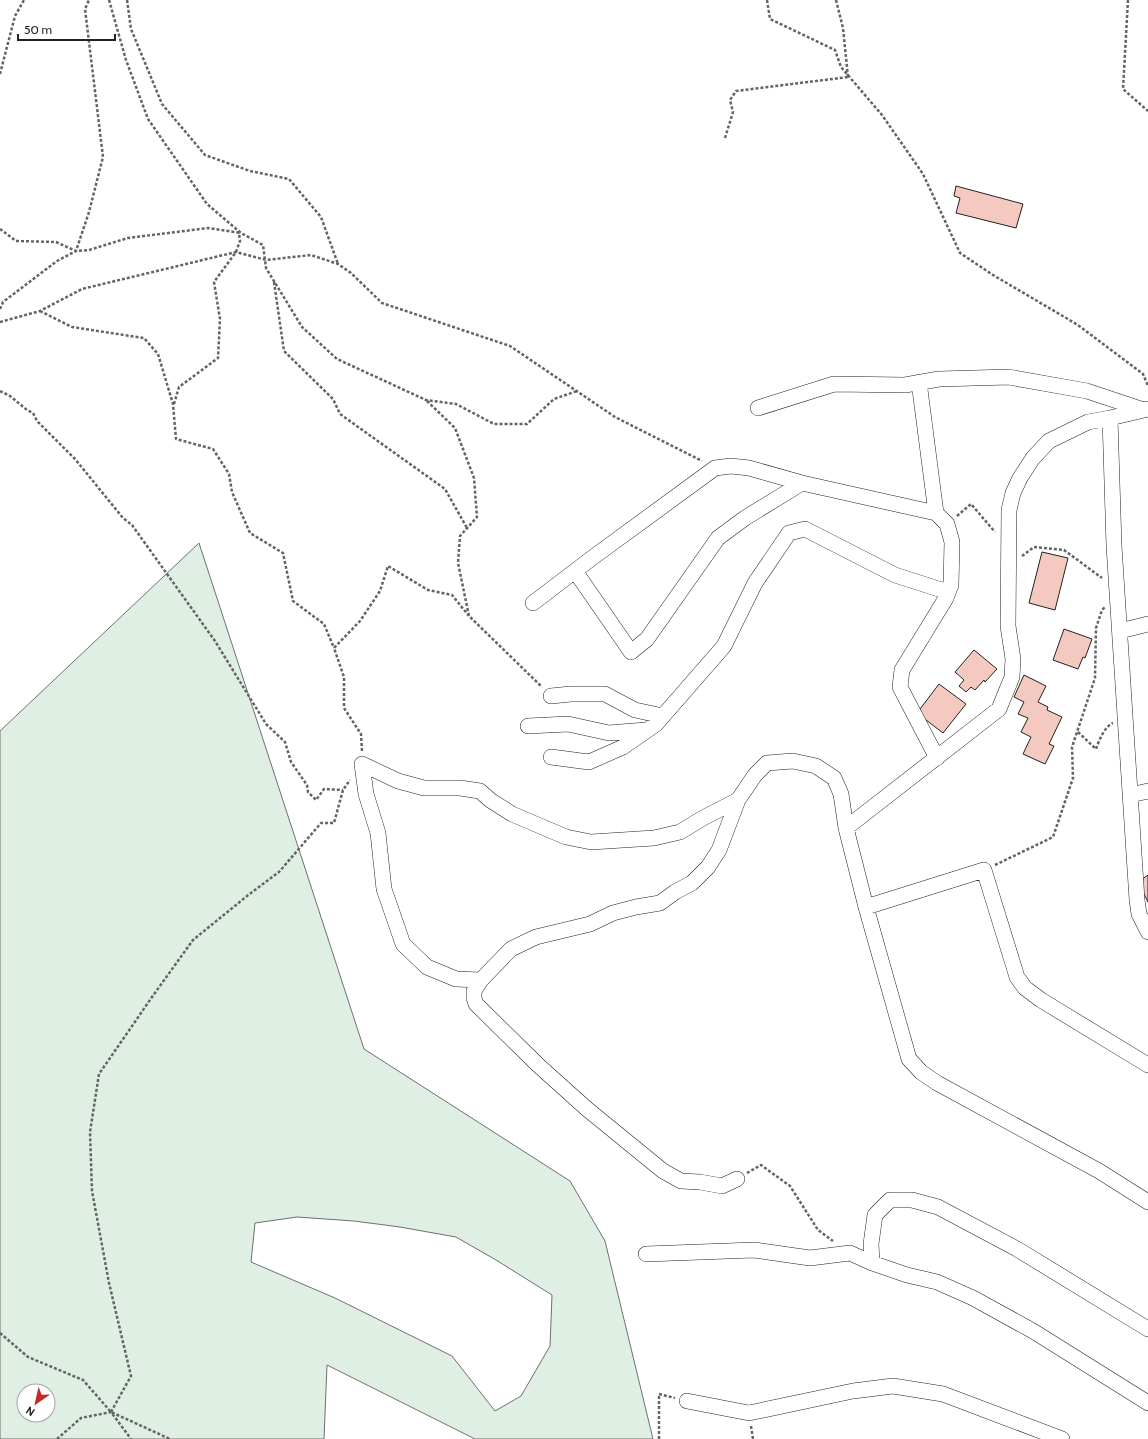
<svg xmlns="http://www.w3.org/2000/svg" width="1148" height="1439" font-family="Cabin,sans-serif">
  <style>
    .green { fill: #e0efe3; stroke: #6f6f6f; fill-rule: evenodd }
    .building { fill: #f3c9c0; stroke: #222 }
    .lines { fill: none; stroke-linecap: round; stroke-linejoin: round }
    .minor-casing { stroke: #222; stroke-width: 16 }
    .path { stroke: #646464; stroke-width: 2.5; stroke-dasharray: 3 2; stroke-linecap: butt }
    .minor { stroke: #fff; stroke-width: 15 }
  </style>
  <rect width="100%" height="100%" fill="#fff"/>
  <!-- green -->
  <path class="green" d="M199,543L364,1049L570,1181L605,1241L653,1439H475L327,1365L324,1439H0V731ZM297,1217L354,1221L400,1227L456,1237L496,1260L552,1295L550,1346L521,1396L495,1411L452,1356L335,1298L251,1262L255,1223ZM24,1391H48V1415H24Z"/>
  <!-- building -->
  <path class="building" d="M956,186L1023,204L1016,228L956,213L960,198L954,196Z
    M1042,552L1068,558L1055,610L1029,603Z
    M1064,629L1092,639L1085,658L1083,657L1078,669L1053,660Z
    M974,650L997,669L985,682L984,680L975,690L971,687L966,692L959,686L964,680L955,672Z
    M1024,675L1046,686L1038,702L1048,707L1047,710L1062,717L1049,744L1054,746L1045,764L1023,754L1031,737L1021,732L1028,718L1018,714L1024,702L1014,697Z
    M939,684L966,704L943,733L917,713Z
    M1148,875V902L1138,882Z"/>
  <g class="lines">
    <!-- minor casing -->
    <g class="minor-casing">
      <path id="minor" d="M919,382L936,513
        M758,408L834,384L905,385L939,379L1009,377L1087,391L1144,410
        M1110,418L1114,546L1137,900L1139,914L1148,932
        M575,571L631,652L647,639L718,538L745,518L802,483
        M533,603L592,558L715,468L731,466L749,468L802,483L936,513L947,524L952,542L951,585L946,598L902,670L900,687L937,758
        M1120,631L1148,624
        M551,696L571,694H605L635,710L663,716
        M528,726L568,724L609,733L646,730
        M551,757L589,762L623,747L656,724L724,646L755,583L789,533L805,529L895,575L948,592
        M362,764L398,781L424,788H460L480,791L490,800L512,814L566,837L591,842L654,838L680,832L703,818L738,800
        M362,764L366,794L378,833L384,889L403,944L427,967L456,979L481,980
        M1130,795L1148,791
        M846,828L999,709L1012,677L1013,659L1008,626L1009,510L1013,493L1020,478L1033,458L1049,441L1088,422L1110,418L1148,409
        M866,907L984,870L1017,977L1025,988L1041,1000L1148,1065
        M737,1179L722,1186L700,1182L681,1181L663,1171L587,1109L538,1065L476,1004L474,998V991L481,980L511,949L536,937L590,924L613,913L636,907L660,903L675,892L692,883L708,867L719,850L738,800L755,775L767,763L793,761L816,766L834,778L841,794L846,828L866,907L909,1059L921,1072L937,1083L1099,1171L1148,1202
        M646,1254L754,1250L810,1258L850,1253L872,1263L907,1275L937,1282L973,1298L1033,1331L1148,1403
        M872,1263L871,1244L875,1215L890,1200H912L938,1207L1017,1249L1148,1329
        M687,1401L749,1413L853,1391L893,1386L943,1394L1062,1439"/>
    </g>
    <!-- path -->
    <path class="path" d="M109,0L126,60L148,119L207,204L241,233L263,245L266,268L302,327L337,359L426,400L456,404L494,424H527L554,399L577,391
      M127,0L131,29L162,104L205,155L250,171L289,179L321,217L338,264
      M767,0L770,19L835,50L841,67L882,115L923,174L960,253L993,275L1078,325L1143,374L1148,386
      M836,0L843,28L848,77
      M1128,0L1123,89L1148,111
      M0,74L15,16L24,0
      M725,138L733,112L730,100L736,91L848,77
      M0,229L16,241L56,242L76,251L89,250L128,238L208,228L241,233
      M274,282L284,351L333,399L340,414L445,489L467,528
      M0,309L3,302L57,261L76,251L89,212L103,157L85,9L89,0
      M40,311L72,327L144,338L158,354L173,404L176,439L213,449L229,474L232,492L250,533L283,553L293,601L324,624L334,648
      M0,322L40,311L82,289L236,252L266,260L311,255L338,264L351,273L382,303L510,346L615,417L702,461
      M0,391L10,396L27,410L33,413L37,421L75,459L123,518L132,525L215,641L266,724L285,742L291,762L307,785L308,792L316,800L324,789L343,790
      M427,401L455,428L474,478L477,517L460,536L458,563L469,616L542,687
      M174,404L179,387L218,358L220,319L214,282L236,252L240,241L239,233
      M957,516L971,504L995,532
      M1022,556L1034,547L1064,550L1102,578
      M1078,732L1096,749C1099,741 1104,727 1113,723
      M362,751L361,734L344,708V677L334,648L360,621L380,591L388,566L428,590L452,595L469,616
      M995,865L1053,837L1073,778L1072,747L1095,678L1096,628L1102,610L1105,607
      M747,1173L761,1165L790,1186L818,1230L833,1241
      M0,1333L28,1357L83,1380L111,1412L170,1439
      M111,1412L131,1376L109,1283L92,1191L90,1132L99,1074L152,997L193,940L247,896L279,872L321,823H334L343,790L350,780
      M751,1426L753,1439
      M57,1439L81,1418L111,1412L131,1439
      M659,1439V1394L675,1398"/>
    <!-- minor -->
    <use href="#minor" class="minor"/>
  </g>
  <!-- north arrow -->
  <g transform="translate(36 1403) rotate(214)"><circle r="19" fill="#ffffff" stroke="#a7a7a7"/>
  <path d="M0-3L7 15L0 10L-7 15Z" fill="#c62828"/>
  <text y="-6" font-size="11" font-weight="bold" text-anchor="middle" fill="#222222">N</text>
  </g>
  <!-- scale -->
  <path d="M18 34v6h97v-6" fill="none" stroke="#222222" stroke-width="2"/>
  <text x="24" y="34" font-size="12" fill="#222222" stroke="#ffffff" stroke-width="3" paint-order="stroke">50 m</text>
</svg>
